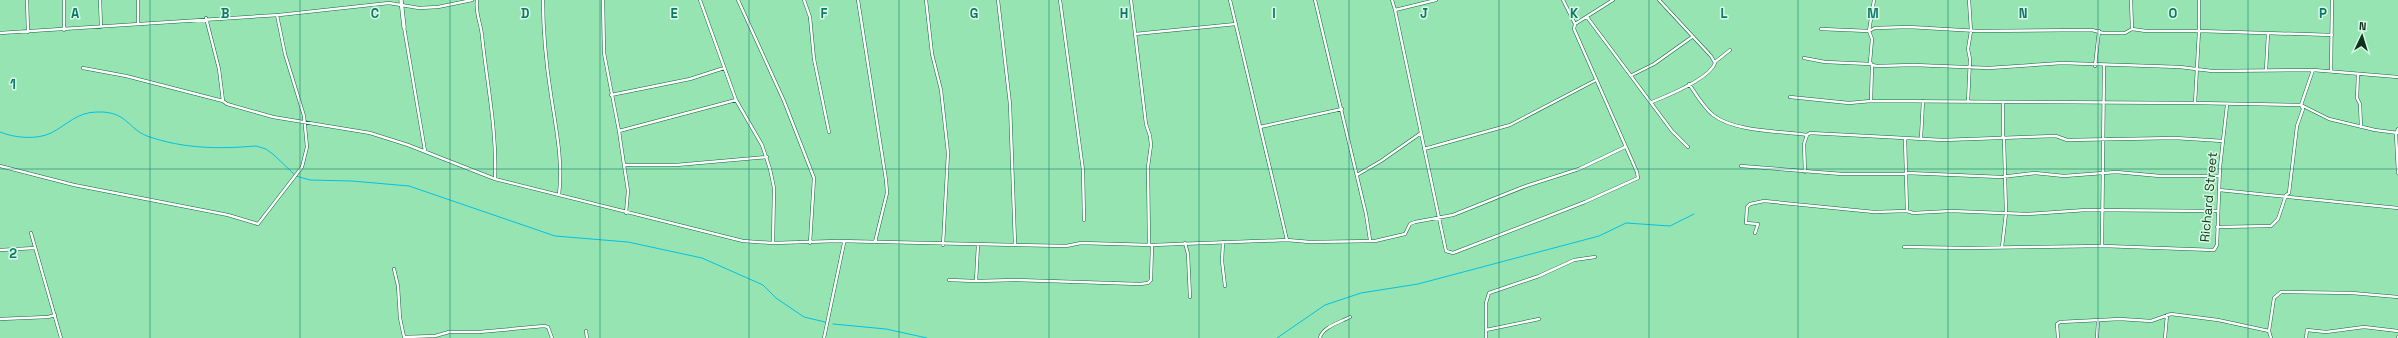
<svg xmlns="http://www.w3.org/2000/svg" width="2398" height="338" font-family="'Space Grotesk',sans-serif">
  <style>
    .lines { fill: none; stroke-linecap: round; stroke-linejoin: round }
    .stream { stroke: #00c3e4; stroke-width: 1 }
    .minor-casing { stroke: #0f653b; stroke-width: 3.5 }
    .tertiary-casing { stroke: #0f653b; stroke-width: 4.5 }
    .minor { stroke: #fff; stroke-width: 2.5 }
    .tertiary { stroke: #fff; stroke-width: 3.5 }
    .grid { fill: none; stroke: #0f766e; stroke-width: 1; stroke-opacity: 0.55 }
    .labels { text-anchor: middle; stroke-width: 3; stroke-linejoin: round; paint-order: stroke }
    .street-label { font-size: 13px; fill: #123220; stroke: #d5fbe1 }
    .grid-label { font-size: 13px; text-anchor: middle; font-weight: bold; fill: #0f766e; stroke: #d5fbe1; stroke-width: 3; stroke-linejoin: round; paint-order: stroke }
  </style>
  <rect width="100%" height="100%" fill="#96e4b2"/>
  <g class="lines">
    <!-- stream -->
    <path class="stream" d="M0,132C14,138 37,140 51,133C67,125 77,112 97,112C127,111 127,128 147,136C184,149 218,149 256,146L266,149L274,155L296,176L310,180L352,181L409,186L555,236L628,242L702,258L763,285L776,298L804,317L825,322
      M833,324L886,329L927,338
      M1277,338L1325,305L1361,293L1418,284L1599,236L1626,223L1670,226L1694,214"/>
    <!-- minor casing -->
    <g class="minor-casing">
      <path id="minor" d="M27,0L28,32
        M64,0V30
        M100,0L101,27
        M138,0V24
        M477,0C475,13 481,23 482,36C487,84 497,130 495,179
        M543,0C543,32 546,63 551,95C556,129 563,160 559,195
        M603,0L604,53L619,131L736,100
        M700,0L736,100L762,145L770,169L774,188L773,243
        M738,0L784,101L814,178L810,243
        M804,0L810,17L814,59L829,132
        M858,0L886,180L887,193L875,242
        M926,0L932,54L941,90L948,153L943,245
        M998,0L1010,104L1015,244
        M1060,0L1083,170L1084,220
        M1131,0L1146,124L1150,136L1151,145L1148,167L1149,244
        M1230,0L1287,240
        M1315,0L1366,214L1370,240
        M1392,0L1395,10
        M1436,0L1395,10L1446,251L1453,253L1585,202L1638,178L1637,172L1574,29L1575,24L1613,0
        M1563,0L1575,24
        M2131,0L2132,29
        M2199,0V31L2332,35
        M1587,17L1672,131L1688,147
        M206,18L219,69L223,101L227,104L273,117L370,133L408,145L495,179L743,241L773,243L838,241L1066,246L1081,243L1152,245L1287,240L1310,242L1375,241L1405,234L1410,224L1415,222L1453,215L1526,186L1579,169L1625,147
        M404,27L425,151
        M1821,29L1869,31L1872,39L1870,62L1872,65L1877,66L1914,65L1989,68L2062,63L2180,67L2212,71L2313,70L2398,77
        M0,33L279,15L389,3L419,8L438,7L472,0
        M1135,34L1236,24
        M1804,58L1825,62L1871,64
        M1715,62L1730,50
        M1872,65L1871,101L2195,103L2199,31H2146L2132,29L2125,33H2103L2092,30L1978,31L1909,27L1875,28L1869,31L1874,0
        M2095,66L2099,31
        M83,68L126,76L223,101
        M2266,70L2268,34
        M2331,71L2332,0
        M2358,74L2357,98L2360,104L2361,127
        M1632,75L1654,64L1692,37
        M1689,84C1696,94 1703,107 1713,115C1735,132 1780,131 1807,135L1810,133L1943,140L2056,136L2067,140L2175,138L2223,141
        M611,95L690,79L724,68
        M1790,97L1849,103L1871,101
        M1652,102C1667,96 1710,78 1715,63L1711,56L1659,0
        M1968,102L1970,59L1968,49L1971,31L1969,0
        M2003,103V138
        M2195,103L2301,105L2329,119L2375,130L2398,133
        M1260,127L1342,109
        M2398,129L2396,134L2398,173
        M619,131L624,165
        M1921,138L1923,101
        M1424,149L1510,125L1596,80
        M0,166L74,185L228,215L258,224L302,167L307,147L304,116L285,54L277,15
        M1741,166L1842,174H1906L1905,139
        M1805,172L1804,144L1807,135
        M1907,173L2001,177L2035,173L2064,176L2116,172L2160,176H2220
        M1357,175L1381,161L1421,133
        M2219,190L2398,208
        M1907,211L1913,213L1951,211L2027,214L2086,210L2218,211
        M626,213L628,191L624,165H676L767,157
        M2217,227L2271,226L2278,219L2286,195L2289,193L2297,126L2303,109L2301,105L2313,70
        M31,233L61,338
        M1755,233L1758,224L1746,223L1747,207L1750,204L1764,201L1874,212L1907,211L1906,174
        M1223,242L1222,261L1225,286
        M1185,243L1188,254L1190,297
        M978,245L976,281L1016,280L1140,284L1148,283L1151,280L1152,245
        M2102,246L2104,65
        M1904,247L1967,248L2104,246L2214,250L2217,245L2220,167L2227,105
        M2002,247L2006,213L2004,139
        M0,250L35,248
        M394,269L398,286L400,318L404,337
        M949,280L976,281
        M0,319L48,317L55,315
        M1486,330L1539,319
        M586,331L587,338
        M2269,331L2274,298L2281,292L2352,293L2398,297
        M404,337L435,336L449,332H479L544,326L548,327L552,338
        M824,338L844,243
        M1320,338C1322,327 1341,322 1350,317
        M1486,338V303L1489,293L1539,276L1574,260L1595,257
        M2058,338L2057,324L2060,322L2120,319L2151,321L2171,314L2218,320L2269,331L2271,338
        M2097,338L2098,321
        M2165,338L2167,315
        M2306,338L2307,330L2326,332L2364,327L2398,331
        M2398,338V337"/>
    </g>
    <!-- tertiary casing -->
    <g class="tertiary-casing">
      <path id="tertiary" d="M401,0L404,27"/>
    </g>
    <!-- minor -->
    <use href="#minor" class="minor"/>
    <!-- tertiary -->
    <use href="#tertiary" class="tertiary"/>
  </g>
  <!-- grid -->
  <path class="grid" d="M150,0V338M300,0V338M450,0V338M600,0V338M749,0V338M899,0V338M1049,0V338M1199,0V338M1349,0V338M1499,0V338M1649,0V338M1798,0V338M1948,0V338M2098,0V338M2248,0V338M0,169H2398"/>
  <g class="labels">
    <!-- street labels -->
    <g class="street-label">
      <text transform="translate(2208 197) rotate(-85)" y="5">Richard Street</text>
    </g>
  </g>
  <g class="grid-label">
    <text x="75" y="18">A</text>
    <text x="225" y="18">B</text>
    <text x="375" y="18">C</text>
    <text x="525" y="18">D</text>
    <text x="674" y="18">E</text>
    <text x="824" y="18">F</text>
    <text x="974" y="18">G</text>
    <text x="1124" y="18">H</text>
    <text x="1274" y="18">I</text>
    <text x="1424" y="18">J</text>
    <text x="1574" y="18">K</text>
    <text x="1724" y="18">L</text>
    <text x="1873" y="18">M</text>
    <text x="2023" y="18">N</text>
    <text x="2173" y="18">O</text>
    <text x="2323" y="18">P</text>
    <text x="13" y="89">1</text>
    <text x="13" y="258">2</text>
  </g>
  <!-- north arrow -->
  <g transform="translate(2362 36) rotate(4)" stroke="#d5fbe1" stroke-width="3" paint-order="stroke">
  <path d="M0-3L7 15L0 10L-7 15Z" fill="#123220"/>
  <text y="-6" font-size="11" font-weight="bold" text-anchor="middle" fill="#123220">N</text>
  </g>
</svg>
